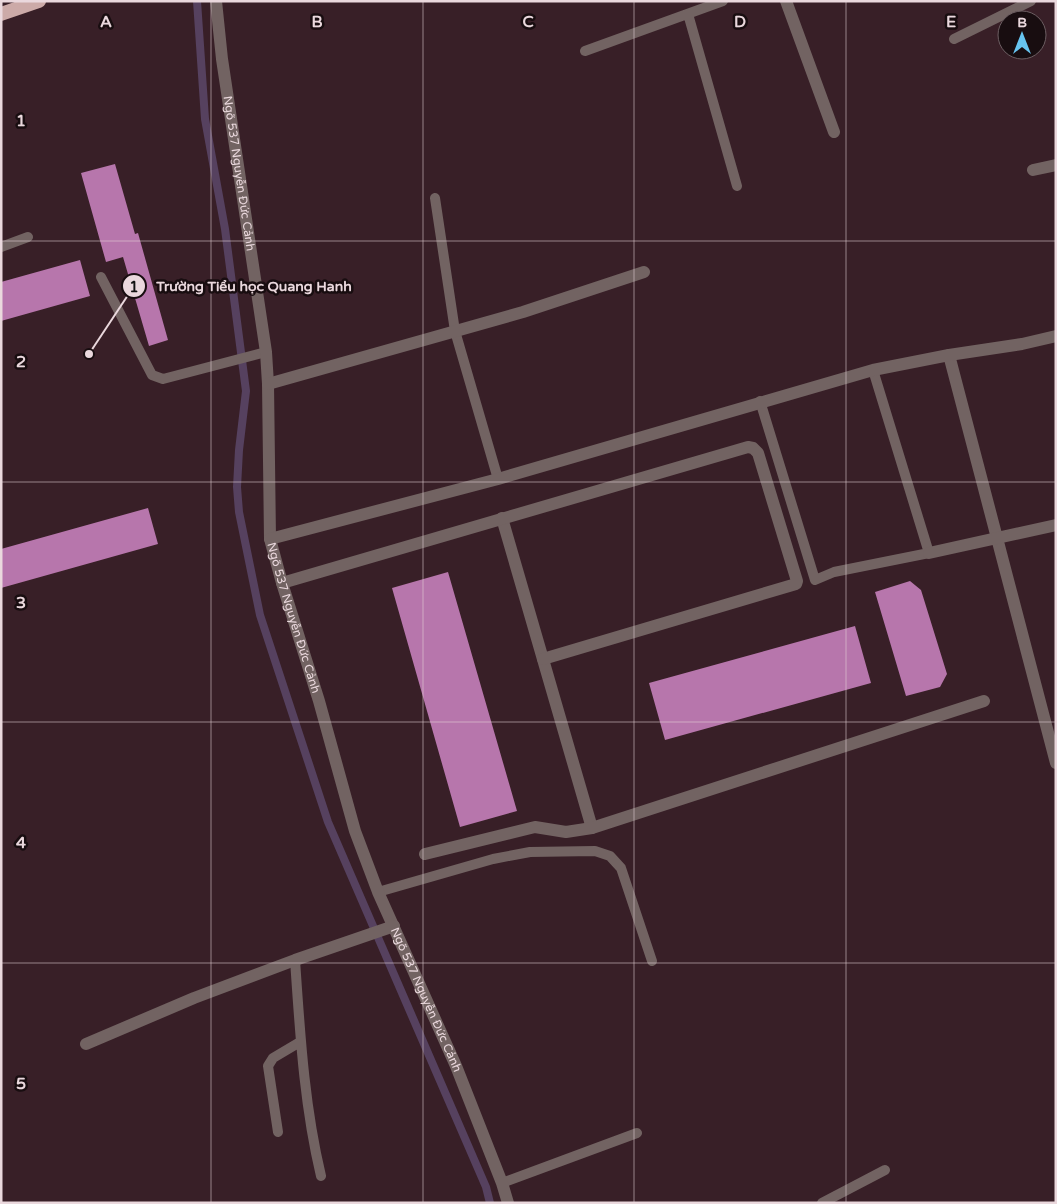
<svg xmlns="http://www.w3.org/2000/svg" width="1057" height="1204" font-family="'Varela Round',sans-serif">
  <style>
    .lines { fill: none; stroke-linecap: round; stroke-linejoin: round }
    .stream { stroke: #56415f; stroke-width: 8 }
    .building { fill: #b776ac }
    .service { stroke: #726362; stroke-width: 10 }
    .minor { stroke: #726362; stroke-width: 12 }
    .trunk { stroke: #ccaaa8; stroke-width: 14 }
    .grid { fill: none; stroke: #ead8dd; stroke-width: 1; stroke-opacity: 0.55 }
    .labels { text-anchor: middle; stroke-width: 5; stroke-linejoin: round; paint-order: stroke }
    .street-label { font-size: 12px; fill: #ead8dd; stroke: #180d10 }
    .grid-label { font-size: 16px; text-anchor: middle; font-weight: bold; fill: #ead8dd; stroke: #180d10; stroke-width: 5; stroke-linejoin: round; paint-order: stroke }
    .leader { fill: none; stroke: #ead8dd; stroke-width: 2 }
    .callout-dot { fill: #ead8dd; stroke: #180d10; stroke-width: 2 }
    .mark-label { font-size: 15px; text-anchor: middle; font-weight: bold; fill: #111 }
    .callout-label { font-size: 14px; text-anchor: middle; font-weight: bold; fill: #ead8dd; stroke: #180d10; stroke-width: 5; stroke-linejoin: round; paint-order: stroke }
  </style>
  <rect width="100%" height="100%" fill="#381f27"/>
  <g class="lines">
    <!-- stream -->
    <path class="stream" d="M197,1L205,119L225,229L246,391L239,450L237,487L239,512L260,615L328,822L486,1187L490,1203"/>
  </g>
  <!-- building -->
  <path class="building" d="M115,164L135,234L138,233L168,340L149,346L123,257L106,262L81,173Z
    M80,260L90,296L1,321V282Z
    M148,508L158,544L1,588V549Z
    M448,572L517,811L460,827L392,588Z
    M910,581L921,590L947,674L940,687L906,696L875,592Z
    M855,626L871,683L665,740L649,683Z"/>
  <g class="lines">
    <!-- service -->
    <path class="service" d="M688,14L737,186
      M954,39L1031,1
      M585,51L723,1
      M435,198L455,331L498,479
      M1,247L28,237
      M101,277L152,375L163,379L266,352
      M760,401L815,580L834,572L929,553L873,370
      M378,892L493,859L530,852L595,851L610,856L621,868L652,961
      M295,960C300,1032 304,1105 321,1176
      M278,1132L268,1066L273,1058L300,1042
      M502,1183L637,1133
      M822,1203L885,1170"/>
    <!-- minor -->
    <g class="minor">
      <path id="s1" d="M216,1L222,59L266,352L268,384L270,539L282,583L319,701L355,831L378,892L456,1066L502,1183L508,1203"/>
      <path d="M786,1L834,132"/>
      <path d="M1033,170L1056,165"/>
      <path d="M949,355L1056,763"/>
      <path d="M268,384L523,312L644,272"/>
      <path d="M502,518L592,828"/>
      <path d="M270,539L498,479L873,370L949,355L1022,344L1056,336"/>
      <path d="M929,553L1056,525"/>
      <path d="M282,583L748,447L753,448L758,453L797,581L796,584L543,659"/>
      <path d="M425,854L535,827L566,832L592,828L984,701"/>
      <path d="M86,1044L194,998L295,960L394,926"/>
    </g>
    <!-- trunk -->
    <path class="trunk" d="M1,14L39,1"/>
  </g>
  <!-- grid -->
  <path class="grid" d="M211,1V1203M423,1V1203M634,1V1203M846,1V1203M1,241H1056M1,482H1056M1,722H1056M1,963H1056"/>
  <g class="labels">
    <!-- street labels -->
    <g class="street-label">
      <text dy="4" stroke="none"><textPath href="#s1" startOffset="174">Ngõ 537 Nguyễn Đức Cảnh</textPath></text>
      <text dy="4" stroke="none"><textPath href="#s1" startOffset="624">Ngõ 537 Nguyễn Đức Cảnh</textPath></text>
      <text dy="4" stroke="none"><textPath href="#s1" startOffset="1029">Ngõ 537 Nguyễn Đức Cảnh</textPath></text>
    </g>
  </g>
  <g class="grid-label">
    <text x="106" y="27">A</text>
    <text x="317" y="27">B</text>
    <text x="528" y="27">C</text>
    <text x="740" y="27">D</text>
    <text x="951" y="27">E</text>
    <text x="21" y="126">1</text>
    <text x="21" y="367">2</text>
    <text x="21" y="608">3</text>
    <text x="21" y="848">4</text>
    <text x="21" y="1089">5</text>
  </g>
  <!-- callouts -->
  <path class="leader" d="M89 354L134 286"/>
  <g class="callout-dot">
    <circle cx="89" cy="354" r="5"/>
    <circle cx="134" cy="286" r="12"/>
  </g>
  <g class="mark-label">
    <text x="134" y="292">1</text>
  </g>
  <g class="callout-label">
    <text x="254" y="291">Trường Tiểu học Quang Hanh</text>
  </g>
  <!-- border -->
  <rect width="1057" height="1204" fill="none" stroke="#ead8dd" stroke-width="5"/>
  <!-- north arrow -->
  <g transform="translate(1022 35)"><circle r="24" fill="#180d10" stroke="#6c5e62"/>
  <path d="M0-4L9 19L0 12L-9 19Z" fill="#67c4f0"/>
  <text y="-8" font-size="14" font-weight="bold" text-anchor="middle" fill="#ead8dd">B</text>
  </g>
</svg>
